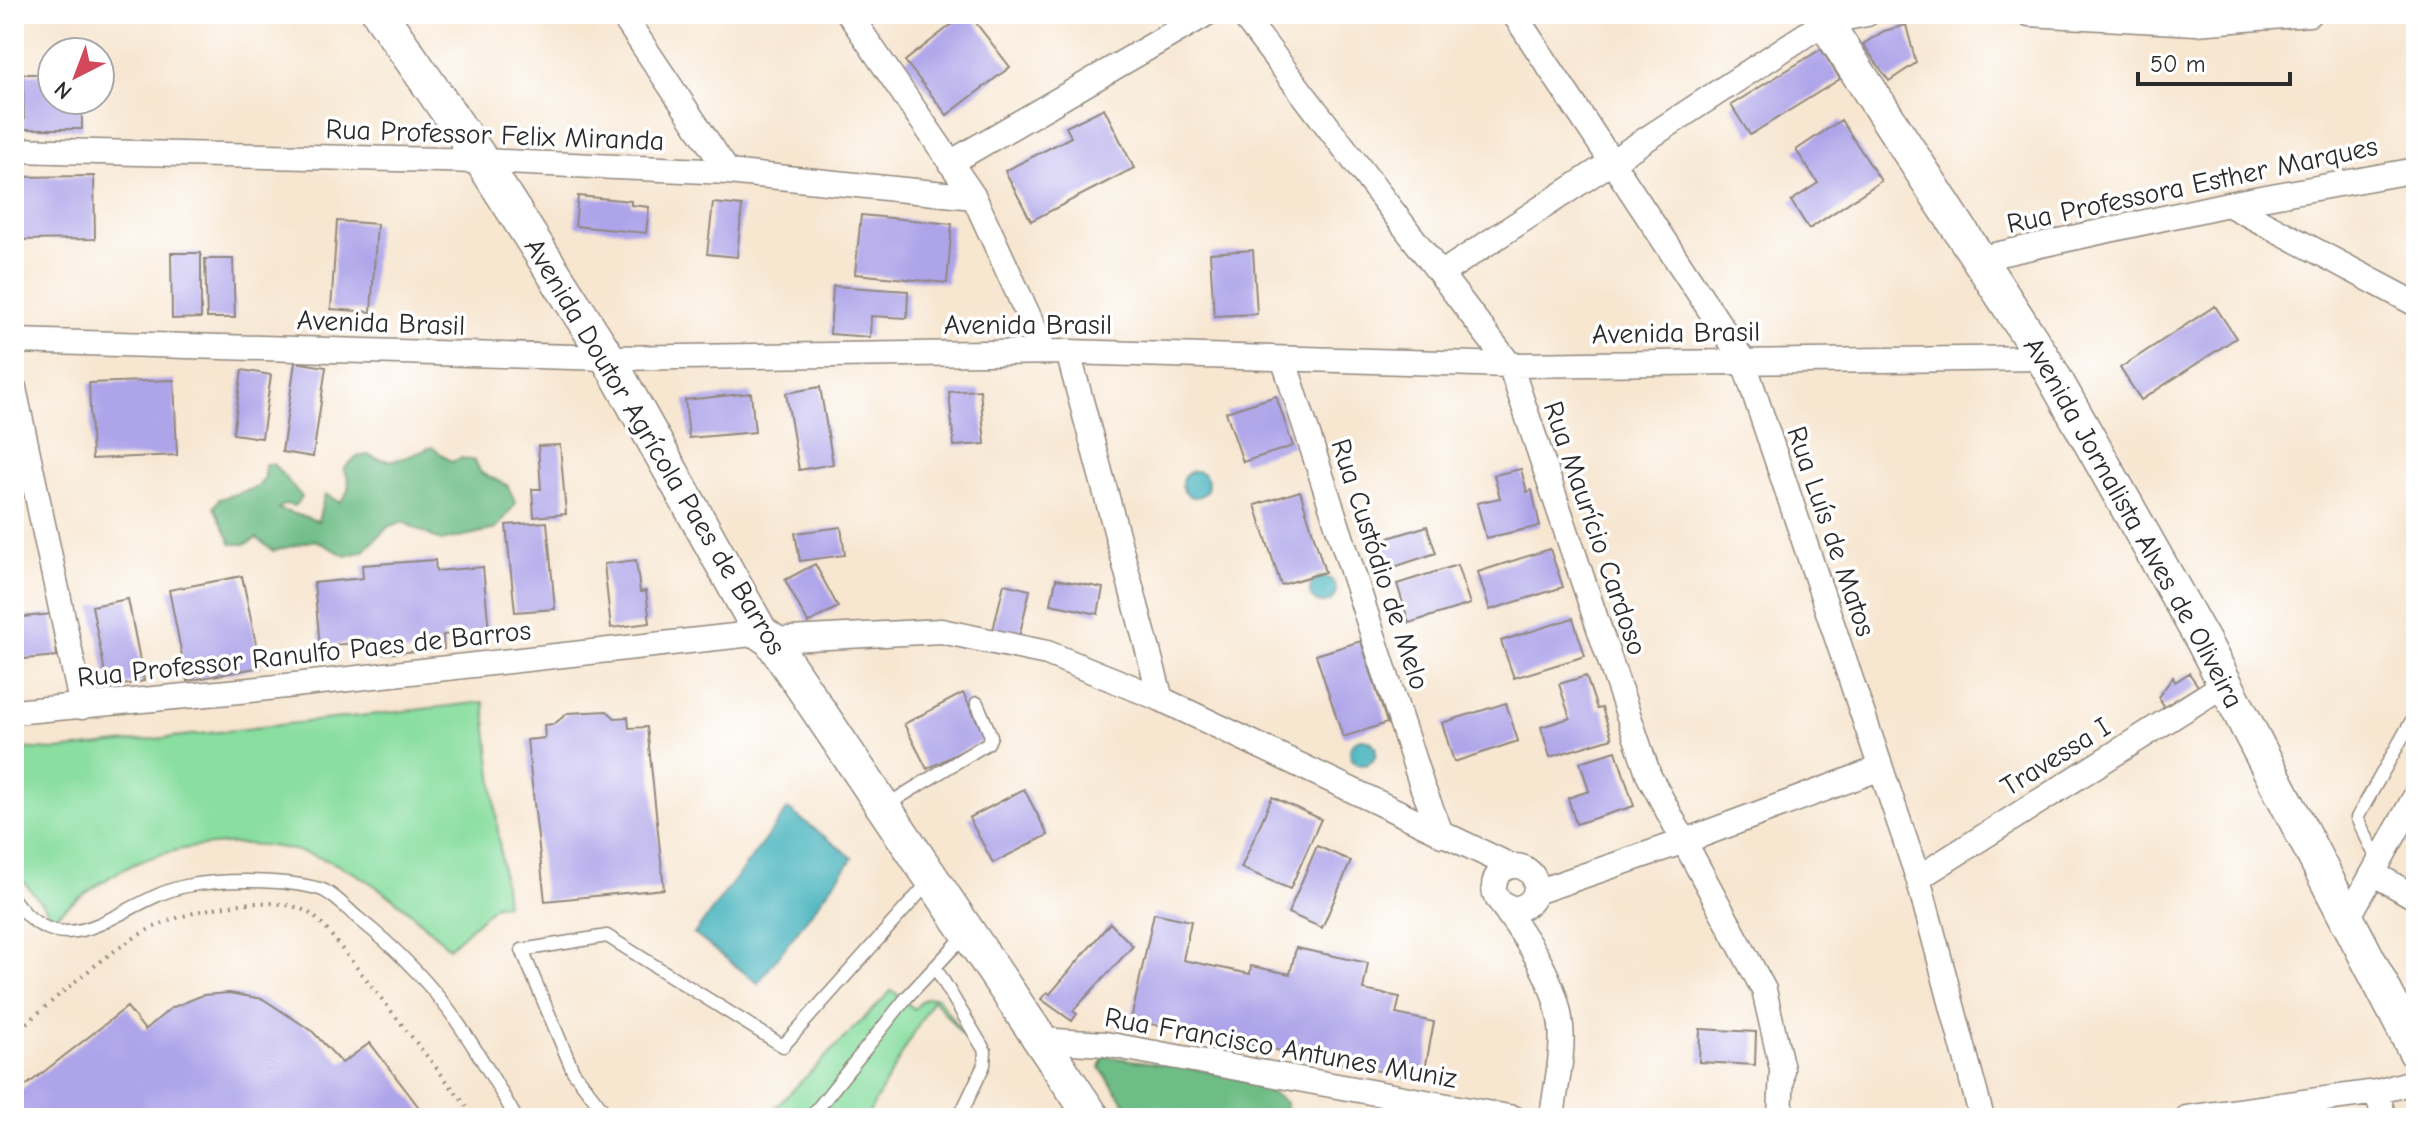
<svg xmlns="http://www.w3.org/2000/svg" width="2430" height="1132" font-family="'Comic Neue',sans-serif">
  <style>
    .green { fill: #89dea0; stroke: #5a8466; stroke-width: 2 }
    .forest { fill: #6ebd86; stroke: #4c7458; stroke-width: 2 }
    .water { fill: #40b0bb; stroke: #366e73; stroke-width: 2 }
    .building { fill: #aea4e9 }
    .lines { fill: none; stroke-linecap: round; stroke-linejoin: round }
    .lane-casing { stroke: #91887e; stroke-width: 15 }
    .street-casing { stroke: #91887e; stroke-width: 27 }
    .secondary-casing { stroke: #91887e; stroke-width: 37 }
    .path { stroke: #91887e; stroke-width: 4; stroke-dasharray: 2 6; stroke-linecap: butt }
    .lane { stroke: #fff; stroke-width: 12 }
    .street { stroke: #fff; stroke-width: 24 }
    .secondary { stroke: #fff; stroke-width: 34 }
    .labels { text-anchor: middle; stroke-width: 7; stroke-linejoin: round; paint-order: stroke }
    .street-label { font-size: 28px; fill: #2b2b2b; stroke: #fff }
  </style>
  <rect width="100%" height="100%" fill="#fff"/>
  <filter id="ink" filterUnits="userSpaceOnUse"><feTurbulence type="fractalNoise" baseFrequency=".0125" numOctaves="2"/><feDisplacementMap in="SourceGraphic" scale="16" xChannelSelector="R" yChannelSelector="G"/><feConvolveMatrix kernelMatrix="1 2 1 2 8 2 1 2 1" color-interpolation-filters="sRGB"/></filter>
  <filter id="wash" filterUnits="userSpaceOnUse"><feTurbulence type="fractalNoise" baseFrequency=".006" numOctaves="4" result="noise"/><feDisplacementMap in="SourceGraphic" scale="32" xChannelSelector="R" yChannelSelector="G"/><feGaussianBlur stdDeviation="1.8" result="paint"/><feColorMatrix in="noise" values="0 0 0 0 0 0 0 0 0 0 0 0 0 0 0 0 0 1.4 0 .05"/><feComposite in="paint" operator="in"/></filter>
  <g filter="url(#wash)">
    <rect width="100%" height="100%" fill="#f7e6d0"/>
    <!-- green -->
    <path class="green" d="M484,702L506,904L495,905L449,948C382,881 322,841 224,844C190,846 155,853 124,869C99,882 76,900 53,917L14,870V748L57,750Z
      M892,990L914,1009L925,998L937,997L970,1044L933,999L866,1118H765Z"/>
    <!-- forest -->
    <path class="forest" d="M432,447L452,462L461,458L475,461L481,473L507,485L516,503L496,529L441,541L403,522L389,526L364,551L346,556L315,540L273,551L257,538L246,544H232L214,507L219,499L258,487L265,477V464H273L302,497L295,506L285,504L278,509L318,521L325,494L340,502C351,491 351,482 344,469L356,457L368,455C391,467 409,456 432,447Z
      M1104,1056C1155,1065 1249,1069 1286,1103L1287,1118H1136L1100,1068Z"/>
    <!-- water -->
    <path class="water" d="M1182 484a13 13 0 1 1 26 0a13 13 0 1 1-26 0Z
      M1310 590a13 13 0 1 1 26 0a13 13 0 1 1-26 0Z
      M1350 752a13 13 0 1 1 26 0a13 13 0 1 1-26 0Z
      M788,809L853,858L758,983L694,934Z"/>
    <g id="blocks">
      <!-- building -->
      <path class="building" d="M965,14H969L1010,67L947,115L905,61Z
        M1906,25L1916,63L1889,81L1863,44L1884,31Z
        M1821,49L1840,79L1750,135L1731,105Z
        M23,74H52V100H82V129H24Z
        M1104,108L1134,168L1031,221L1005,171L1071,137L1066,127Z
        M1841,120L1881,181L1809,229L1791,201L1818,183L1796,150Z
        M94,176L95,239L14,240V177Z
        M578,196L631,201V205L649,207L646,233L575,226Z
        M713,203L742,206L737,257L707,254Z
        M861,215L952,224L947,283L855,274Z
        M337,221L377,224L371,312L331,309Z
        M1253,250L1257,314L1214,316L1210,253Z
        M171,253H201V318L172,319Z
        M205,259H233L235,318H207Z
        M833,286L908,291L907,318L871,316L870,337L830,334Z
        M2215,306L2236,338L2141,400L2120,368Z
        M295,362L326,367L313,457L282,452Z
        M242,370L271,375L262,438L233,434Z
        M174,380L177,455L92,459L89,383Z
        M820,387L833,464L799,470L786,393Z
        M980,390L985,444L954,446L949,392Z
        M751,393L755,432L689,438L685,400Z
        M1276,396L1293,446L1243,462L1226,412Z
        M560,445L566,514L534,517L532,489H541L538,446Z
        M1521,469L1527,492L1532,490L1540,526L1486,538L1477,503L1500,498L1494,475Z
        M1300,491L1325,572L1281,585L1255,505Z
        M547,522L555,609L515,612L506,525Z
        M1427,526L1436,553L1388,569L1379,541Z
        M841,527L845,555L800,561L795,533Z
        M1550,549L1563,587L1490,610L1478,572Z
        M435,560L436,571L483,567L489,631L443,635L444,649L371,655L370,642L320,646L314,583L363,578L362,565Z
        M636,560L640,592L646,591L650,623L611,628L604,564Z
        M815,564L838,607L808,623L785,580Z
        M1457,565L1470,604L1409,623L1397,584Z
        M242,576L261,667L187,681L169,590Z
        M1056,579L1103,588L1098,614L1051,604Z
        M1004,584L1030,590L1019,637L993,630Z
        M128,599L144,681L108,688L92,606Z
        M52,614L57,656L14,660V618Z
        M1573,618L1585,656L1514,678L1501,641Z
        M1361,641L1387,723L1343,737L1316,655Z
        M2189,673L2198,686L2164,707L2158,697L2173,677L2175,682Z
        M1586,676L1597,709L1602,708L1612,738L1550,757L1541,727L1570,718L1559,684Z
        M963,693L986,739L927,769L904,724Z
        M1506,703L1518,741L1454,762L1442,723Z
        M607,711L615,718L628,717L629,728L647,727L664,889L545,901L527,740L545,738L544,725L554,724L568,713Z
        M1616,751L1634,806L1576,824L1568,798L1589,791L1580,762Z
        M1024,789L1048,835L993,863L969,818Z
        M1272,797L1321,819L1290,889L1241,868Z
        M1317,846L1351,861L1322,928L1288,913Z
        M1154,913L1191,921L1183,960L1250,974L1251,966L1290,974L1296,948L1368,963L1363,990L1400,997L1396,1014L1434,1022L1423,1080L1131,1020Z
        M1110,923L1133,946L1073,1011L1077,1014L1072,1021L1041,999L1047,992L1050,994Z
        M229,993L263,999L312,1031L342,1063L370,1043L427,1118H14V1095L127,1007L145,1030L171,1008L203,995Z
        M1700,1029L1756,1032L1755,1065L1699,1062Z"/>
    </g>
  </g>
  <g filter="url(#ink)">
    <use href="#blocks" fill-opacity="0" stroke="#91887e" stroke-width="2"/>
    <g class="lines">
      <!-- lane casing -->
      <g class="lane-casing">
        <path id="lane" d="M885,806L988,743L991,736L977,703
          M2379,863L2357,818L2416,713
          M14,900C67,974 123,898 186,886C223,879 284,879 320,889C333,893 348,910 359,919C435,979 469,1035 516,1118
          M935,967L985,1051L984,1065L959,1118
          M609,1118L573,1071L522,950L607,936L783,1046L929,882
          M810,1118L907,997L966,934"/>
      </g>
      <!-- street casing -->
      <g class="street-casing">
        <path id="street" d="M622,14L728,172
          M849,14L974,197L1045,352
          M1242,14L1510,365L1649,776L1764,990L1782,1069L1780,1118
          M1514,14L1743,360L1918,878L1982,1118
          M2029,14L2196,23L2309,14
          M14,150L482,161L728,172L974,197
          M950,163L1206,14
          M2228,204L2416,304
          M1981,258L2228,204L2416,170
          M1442,273L1825,22L1867,14
          M14,341L608,358L1068,352L1510,365L2043,358
          M1068,352L1161,699
          M1284,361L1422,786L1442,835
          M14,388L82,707
          M771,640L941,631L1047,653L1161,699L1511,866
          M14,712L250,690L761,633
          M1494 887a21 21 0 1 1 42 0a21 21 0 1 1-42 0Z
          M2373,873L2416,898
          M1918,878L2225,684
          M1536,892L1685,841L1881,768
          M1502,905C1528,941 1556,980 1561,1026C1564,1055 1555,1089 1552,1118
          M2347,920L2416,795
          M1038,1040L1105,1044L1514,1118
          M2377,1092L2384,1118
          M2187,1118L2377,1092L2416,1081"/>
      </g>
      <!-- secondary casing -->
      <g class="secondary-casing">
        <g id="secondary">
          <path d="M380,14L482,161L608,358L761,633L771,640L1093,1118"/>
          <path id="s1" d="M1820,14L2043,358L2203,641L2416,1052"/>
        </g>
      </g>
      <!-- path -->
      <path class="path" d="M14,1033C54,1001 95,961 139,935C176,912 270,889 309,913C316,917 322,925 327,930L476,1118"/>
      <!-- lane -->
      <use href="#lane" class="lane"/>
      <!-- street -->
      <use href="#street" class="street"/>
      <!-- secondary -->
      <use href="#secondary" class="secondary"/>
    </g>
  </g>
  <g class="labels">
    <!-- street labels -->
    <g class="street-label">
      <text transform="translate(495 134) rotate(2)" y="10">Rua Professor Felix Miranda</text>
      <text transform="translate(2192 184) rotate(-12)" y="10">Rua Professora Esther Marques</text>
      <text transform="translate(381 322) rotate(2)" y="10">Avenida Brasil</text>
      <text x="1028" y="334">Avenida Brasil</text>
      <text transform="translate(1676 332) rotate(-1)" y="10">Avenida Brasil</text>
      <text transform="translate(656 446) rotate(59)" y="10">Avenida Doutor Agrícola Paes de Barros</text>
      <text dy="10" stroke="none"><textPath href="#s1" startOffset="598">Avenida Jornalista Alves de Oliveira</textPath></text>
      <text transform="translate(1596 528) rotate(71)" y="10">Rua Maurício Cardoso</text>
      <text transform="translate(1832 531) rotate(71)" y="10">Rua Luís de Matos</text>
      <text transform="translate(1381 564) rotate(72)" y="10">Rua Custódio de Melo</text>
      <text transform="translate(304 653) rotate(-6)" y="10">Rua Professor Ranulfo Paes de Barros</text>
      <text transform="translate(2055 756) rotate(-32)" y="10">Travessa I</text>
      <text transform="translate(1281 1047) rotate(10)" y="10">Rua Francisco Antunes Muniz</text>
    </g>
  </g>
  <!-- margin -->
  <rect width="2430" height="1132" fill="none" stroke="#fff" stroke-width="48"/>
  <!-- north arrow -->
  <g transform="translate(76 76) rotate(222)"><circle r="38" fill="#ffffff" stroke="#aaaaaa" stroke-width="2"/>
  <path d="M0-6L14 30L0 20L-14 30Z" fill="#d1495b"/>
  <text y="-12" font-size="22" font-weight="bold" text-anchor="middle" fill="#2b2b2b">N</text>
  </g>
  <!-- scale -->
  <path d="M2138 72v12h152v-12" fill="none" stroke="#2b2b2b" stroke-width="4"/>
  <text x="2150" y="72" font-size="24" fill="#2b2b2b" stroke="#ffffff" stroke-width="6" paint-order="stroke">50 m</text>
</svg>
